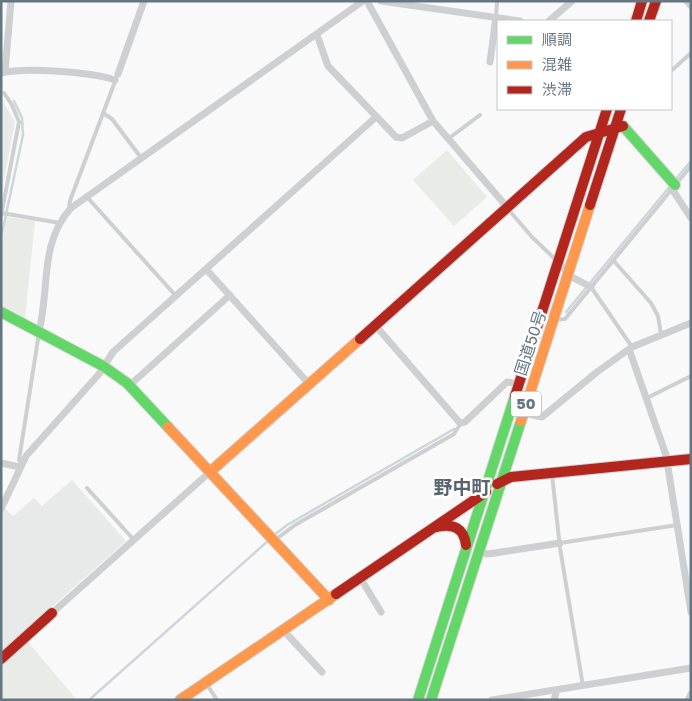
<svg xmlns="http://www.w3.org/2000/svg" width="692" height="701" font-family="'Golos Text','Noto Sans JP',sans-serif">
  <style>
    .built { fill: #e8e9e9 }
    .green { fill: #e8ebe6 }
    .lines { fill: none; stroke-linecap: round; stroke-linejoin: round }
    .stream { stroke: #ced6d9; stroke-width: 2.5 }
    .fast-casing { stroke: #d5d6d7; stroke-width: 12 }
    .slow-casing { stroke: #d5d6d7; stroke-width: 12 }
    .jam-casing { stroke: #d5d6d7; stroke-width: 12 }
    .lane { stroke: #cecfd0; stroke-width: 4 }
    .street { stroke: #cecfd0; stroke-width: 7 }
    .fast { stroke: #63d668; stroke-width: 10 }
    .slow { stroke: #ff974d; stroke-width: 10 }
    .jam { stroke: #b3261e; stroke-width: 10 }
    .labels { text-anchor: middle; stroke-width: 5; stroke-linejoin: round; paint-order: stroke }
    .shield { fill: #fff; stroke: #939fa8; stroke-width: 1 }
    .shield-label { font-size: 15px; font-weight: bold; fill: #657683 }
    .street-label { font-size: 16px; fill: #657683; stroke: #fff }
    .quarter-label { font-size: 19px; font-weight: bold; fill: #57646e; stroke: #fff }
  </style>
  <rect width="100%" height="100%" fill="#f9f9f9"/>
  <!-- built -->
  <path class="built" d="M1,98L15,122L1,196Z
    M72,480L126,541L1,652V516L5,508L13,516L34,498L42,506Z"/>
  <!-- green -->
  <path class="green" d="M447,150L487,197L454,226L413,180Z
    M7,217L35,221L25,318L1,306V246Z
    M28,642L77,700H1V666Z"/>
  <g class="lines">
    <!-- stream -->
    <path class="stream" d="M674,181L691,161
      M1,238L23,135L22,118L14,101
      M566,312L671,185
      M273,536L287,525L454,429
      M89,700L269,540"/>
    <!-- fast casing -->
    <g class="fast-casing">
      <path id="fast" d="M623,126L675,185
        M1,312L103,366L127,383L168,427
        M418,700L515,396
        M431,700L521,421"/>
    </g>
    <!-- slow casing -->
    <g class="slow-casing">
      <path id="slow" d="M521,421L590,205
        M168,427L329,600
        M211,471L360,339
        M180,700L336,594"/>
    </g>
    <!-- jam casing -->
    <g class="jam-casing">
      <path id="jam" d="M636,21L642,1
        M649,21L656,1
        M590,205L621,109
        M360,339L586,137L623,126
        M515,396L607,109
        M497,484L511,477L691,459
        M437,527C453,523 464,528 466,545
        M336,594L486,492
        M1,659L52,613"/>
    </g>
    <!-- lane -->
    <path class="lane" d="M685,1L691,8
      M496,17L497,1
      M671,71L691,53
      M103,113L112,119L142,159
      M448,139L480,115
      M676,184L691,166
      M87,197L176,296
      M71,208L69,205L71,198L116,79
      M508,209L532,237L556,260
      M2,213L60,223
      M1,216L19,122L12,105L4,93
      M613,260L651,303L658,316L661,334
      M591,287L632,347
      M555,320L565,319L672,189
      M647,398L691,376
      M22,463L19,460L39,333
      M552,474L560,548L583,686
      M87,488L134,540
      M275,540L295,525L454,434L461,423
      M560,543L677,525
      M206,683L217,700"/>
    <!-- street -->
    <path class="street" d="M367,1L433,121L507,207
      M381,1L520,21
      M549,21L572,1
      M317,35L328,66L396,137L402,138L433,121
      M490,62L496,17
      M5,72L11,1
      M1,73C25,67 92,72 115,80
      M118,74L144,1
      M672,189L691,218
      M559,262L568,275L591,287
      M206,269L309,384
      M375,325L460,423L465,422L507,382L519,384
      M39,331C50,289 39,243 71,208L363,1
      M629,349L666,455L691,612
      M130,385L230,295
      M523,413L542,417L597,372L632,347L691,323
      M1,463L20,467
      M1,509L26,456L99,374L113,352L376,117
      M479,552L488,554L560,543
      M361,579L381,612
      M52,613L211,471
      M284,631L322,672
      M492,700L691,668
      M554,700L557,690
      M688,700L691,694"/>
    <!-- fast -->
    <use href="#fast" class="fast"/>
    <!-- slow -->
    <use href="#slow" class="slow"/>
    <!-- jam -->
    <use href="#jam" class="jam"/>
  </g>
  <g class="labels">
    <!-- shield labels -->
    <rect class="shield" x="511" y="391.5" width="30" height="25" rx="4"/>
    <g class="shield-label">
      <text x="526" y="409">50</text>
    </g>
    <!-- street labels -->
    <g class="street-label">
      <text transform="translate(530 343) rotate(-72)" y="6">国道50号</text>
    </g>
    <!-- quarter labels -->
    <g class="quarter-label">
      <text x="462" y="494">野中町</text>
    </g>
  </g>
  <!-- border -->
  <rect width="692" height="701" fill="none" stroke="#657683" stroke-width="5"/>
  <!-- legend -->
  <rect x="497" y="20" width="175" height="90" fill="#ffffff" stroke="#c1c8cd"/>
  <rect x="507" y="36" width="25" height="8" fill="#63d668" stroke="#c1c8cd"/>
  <text x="542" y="45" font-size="15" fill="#657683">順調</text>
  <rect x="507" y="61" width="25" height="8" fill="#ff974d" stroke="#c1c8cd"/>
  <text x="542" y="70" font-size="15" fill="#657683">混雑</text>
  <rect x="507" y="86" width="25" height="8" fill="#b3261e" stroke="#c1c8cd"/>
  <text x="542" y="95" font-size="15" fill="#657683">渋滞</text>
</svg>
